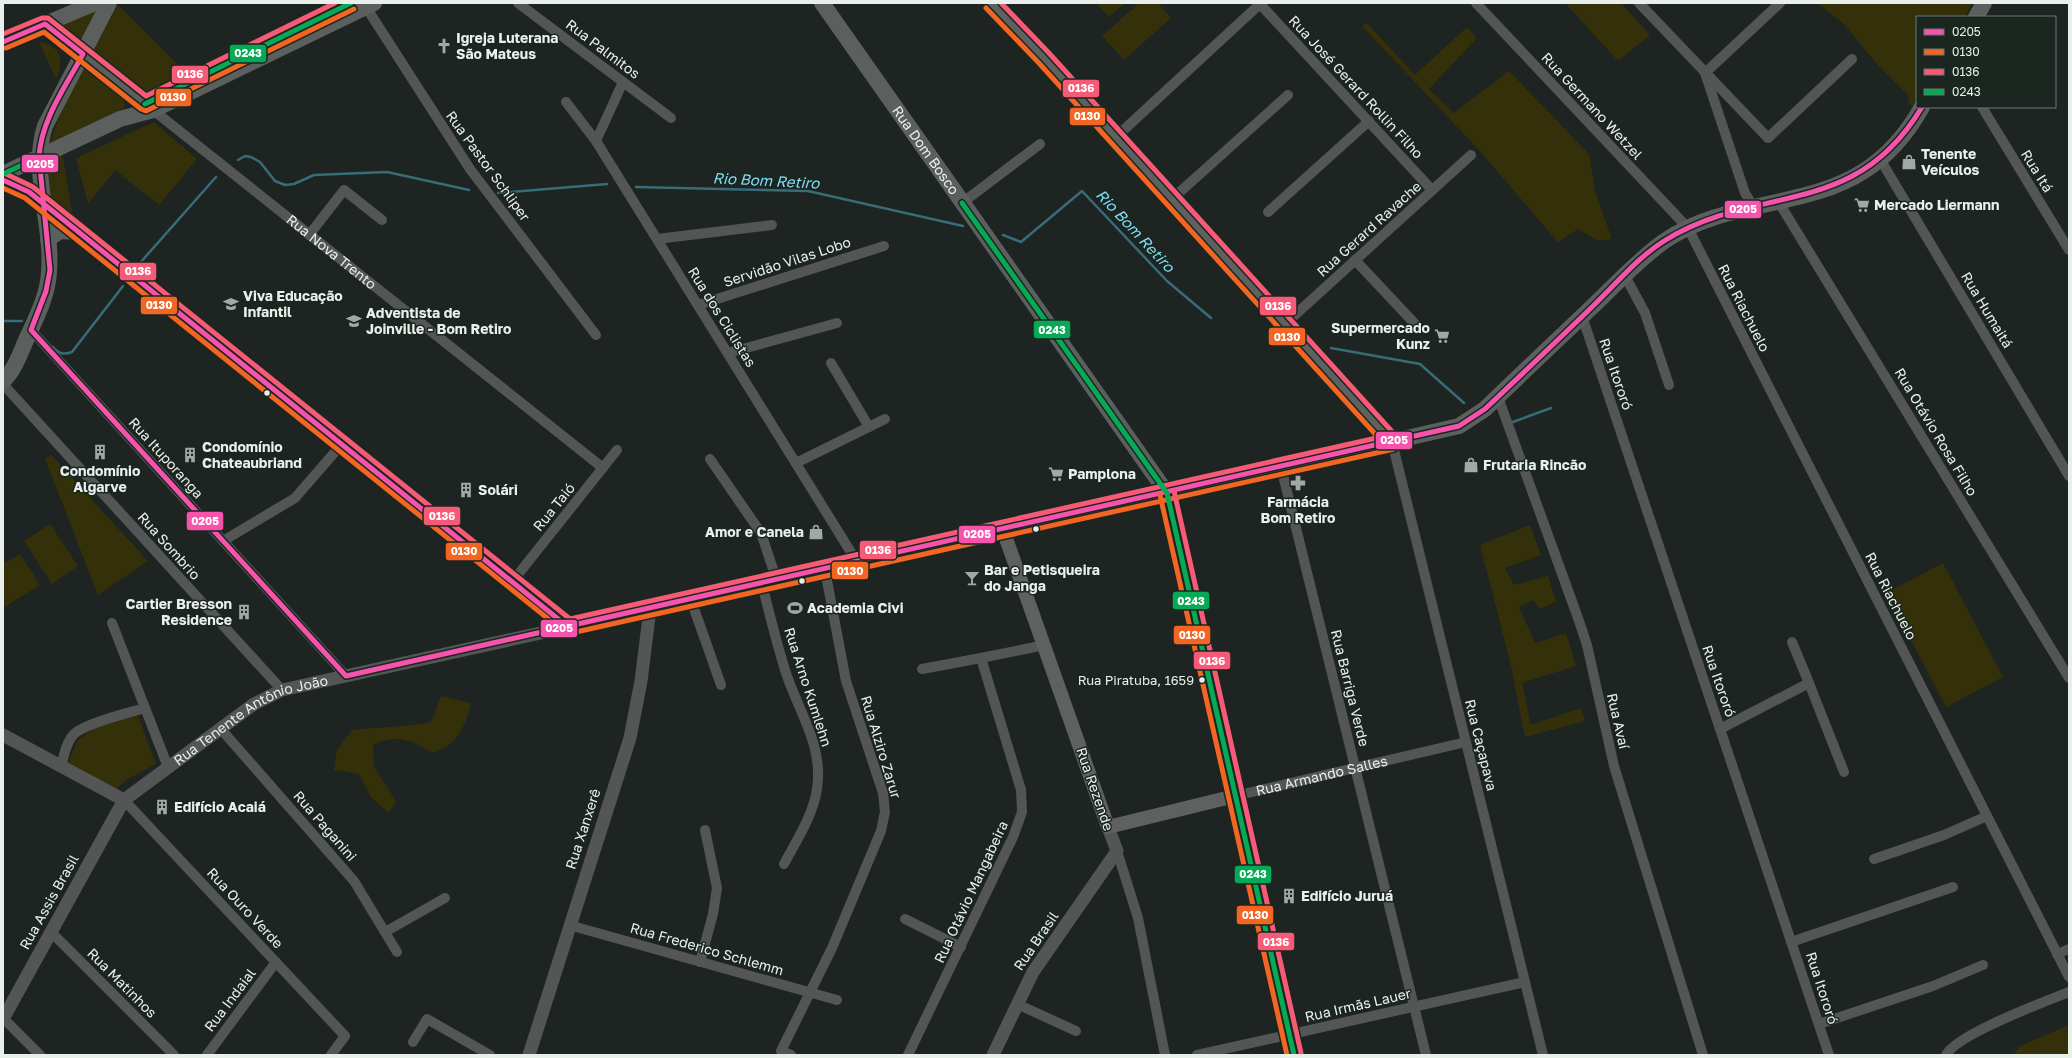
<svg xmlns="http://www.w3.org/2000/svg" width="2072" height="1058" font-family="'Golos Text',sans-serif">
  <style>
    .green { fill: #343009 }
    .lines { fill: none; stroke-linecap: round; stroke-linejoin: round }
    .stream { stroke: #376c78; stroke-width: 2.5 }
    .minor { stroke: #535655; stroke-width: 10 }
    .tertiary { stroke: #535655; stroke-width: 13 }
    .secondary { stroke: #5e6160; stroke-width: 14 }
    .primary { stroke: #5b605e; stroke-width: 16 }
    .bus-1-casing { stroke: #1c2620; stroke-width: 8 }
    .bus-2-casing { stroke: #1c2620; stroke-width: 8 }
    .bus-3-casing { stroke: #1c2620; stroke-width: 8 }
    .bus-4-casing { stroke: #1c2620; stroke-width: 8 }
    .bus-1 { stroke: #f653ac; stroke-width: 5 }
    .bus-2 { stroke: #f26522; stroke-width: 5 }
    .bus-3 { stroke: #f75a77; stroke-width: 5 }
    .bus-4 { stroke: #06aa56; stroke-width: 5 }
    .bus-dot { fill: #e9f0eb; stroke: #1c2620; stroke-width: 1.5 }
    .labels { text-anchor: middle; stroke-width: 3; stroke-linejoin: round; paint-order: stroke }
    .bus-label { font-size: 13px; fill: #e9f0eb; stroke: #1c2620; text-anchor: end }
    .poi-label { font-size: 14px; font-weight: bold; fill: #e9f0eb; stroke: #1c2620; text-anchor: start }
    .street-label { font-size: 14px; fill: #e9f0eb; stroke: #1c2620 }
    .water-label { font-size: 15px; font-style: italic; fill: #7fddf4; stroke: #1c2620 }
    .line-badge { stroke: #1c2620; stroke-width: 1.5 }
    .badge-label { font-size: 11px; text-anchor: middle; font-weight: bold; fill: #fff }
  </style>
  <rect width="100%" height="100%" fill="#1e2421"/>
  <!-- green -->
  <path class="green" d="M1096,3H1125L1109,17Z
    M1139,3H1158L1171,18L1124,60L1102,36Z
    M1565,3H1621L1650,35L1618,61Z
    M1817,3H1970L1971,5L1965,17H1917L1916,109L1908,102L1909,96L1877,64L1842,22Z
    M118,5L188,75L145,94L92,52Z
    M97,10L80,42L59,25Z
    M1367,23L1415,75L1467,27L1477,38L1429,89L1454,113L1509,71L1589,154L1595,191L1612,239L1598,241L1578,229L1558,242L1479,150L1362,26Z
    M39,42C60,44 65,62 56,79Z
    M86,64L123,97L125,105L124,108L50,145C57,116 72,91 86,64Z
    M154,122L197,159L159,205L115,170L88,204L76,158Z
    M62,152L73,217C69,216 64,215 61,213C48,203 47,181 49,167Z
    M51,455L148,561L98,595L45,459Z
    M50,524L78,566L52,584L24,541Z
    M1530,525L1541,555L1505,568L1514,585L1548,576L1556,602L1540,609L1533,600L1519,607L1535,643L1566,633L1576,666L1522,683L1531,725L1581,708L1585,721L1525,737L1511,666L1480,545Z
    M20,554L40,585L3,608V564Z
    M1943,563L2003,677L1946,707L1886,593Z
    M441,696L471,703C465,727 458,745 432,753C410,738 398,735 373,744L374,767L396,801L389,813L371,797L359,774L334,770L337,750L352,730C379,727 405,727 431,722Z
    M137,713L156,764L126,780L115,790L68,762L78,740L101,724Z
    M2069,1025V1055H2013L2020,1046Z"/>
  <g class="lines">
    <!-- stream -->
    <path class="stream" d="M238,160L245,156L251,157L260,162L275,181L285,185L294,184L314,175L387,172L469,190
      M636,187L808,191L963,226
      M498,193L607,184
      M1003,235L1021,242L1082,191L1167,281L1211,318
      M140,263L216,177
      M3,321H22
      M53,347C59,354 64,355 72,352L123,286
      M1331,348L1420,364L1464,403
      M1513,422L1551,408"/>
    <!-- minor -->
    <g class="minor">
      <path d="M518,3L671,118"/>
      <path d="M1259,3L1432,190"/>
      <path d="M1476,3L1688,228L2069,977"/>
      <path d="M1639,3L1768,138L1852,59"/>
      <path d="M366,7L470,169L596,335"/>
      <path d="M623,82L596,141L857,562"/>
      <path d="M566,102L596,141"/>
      <path d="M1982,107L2069,250"/>
      <path id="s1" d="M153,110L603,468"/>
      <path d="M1116,137L1261,3"/>
      <path d="M1880,159L2069,476"/>
      <path d="M1172,199L1288,95"/>
      <path d="M1778,201L2069,678"/>
      <path d="M962,203L1040,144"/>
      <path d="M1753,206L1745,193L1705,73L1780,3"/>
      <path d="M1268,212L1369,121"/>
      <path d="M309,235L344,190L382,220"/>
      <path d="M657,239L772,225"/>
      <path d="M1355,260L1417,326"/>
      <path d="M1625,276L1645,313L1669,385"/>
      <path d="M698,305L884,246"/>
      <path d="M1582,316L1829,1055"/>
      <path d="M1285,324L1471,155"/>
      <path d="M31,330L346,676"/>
      <path d="M728,353L837,323"/>
      <path d="M831,363L869,427"/>
      <path d="M3,384L282,690"/>
      <path d="M1498,397L1578,618L1587,645L1614,766L1703,1055"/>
      <path d="M1392,442L1543,1055"/>
      <path d="M710,459L761,533L777,581"/>
      <path d="M796,463L885,419"/>
      <path d="M1281,467L1426,1055"/>
      <path d="M223,541L295,498L341,445"/>
      <path d="M512,582L617,450"/>
      <path d="M762,584C769,612 776,641 785,670C797,709 824,745 817,789C813,816 796,841 784,864"/>
      <path d="M691,600L721,685"/>
      <path d="M112,623L168,767"/>
      <path d="M1792,642L1809,683"/>
      <path d="M922,669L981,658"/>
      <path d="M220,728L354,881L397,952"/>
      <path d="M1720,729L1809,683L1844,772"/>
      <path d="M61,766C64,756 66,742 74,734C86,723 128,713 145,708"/>
      <path id="s2" d="M1235,796L1466,742"/>
      <path d="M124,800L345,1036L331,1055"/>
      <path d="M1117,851L1138,918L1165,1055"/>
      <path d="M1874,859L1944,835L1987,816"/>
      <path d="M905,919L961,947"/>
      <path d="M569,925L837,1000"/>
      <path d="M51,932L174,1055"/>
      <path d="M385,932L445,898"/>
      <path d="M1791,942L1953,887"/>
      <path d="M2057,954L2069,949"/>
      <path d="M700,962L713,914L717,888L705,830"/>
      <path d="M1017,1004L1076,1031"/>
      <path d="M3,1018L40,1055"/>
      <path d="M1819,1024L1933,986L1983,965"/>
      <path d="M413,1042L427,1019L490,1055"/>
      <path d="M207,1055L276,962"/>
      <path d="M791,1055L781,1051L832,948L881,831L885,812L883,793L846,681L825,570"/>
      <path d="M908,1055L1013,837L1022,812L1021,790L981,658L1045,645"/>
      <path d="M1197,1055L1525,982"/>
      <path d="M1946,1055C1957,1034 2044,1002 2069,992"/>
    </g>
    <!-- tertiary -->
    <g class="tertiary">
      <path id="s3" d="M3,735L124,800L254,704L282,690L568,627"/>
      <path d="M3,1019L124,800"/>
      <path d="M529,1055L630,738L641,681L650,609"/>
      <path d="M993,1055L1033,972L1117,851L1108,827"/>
    </g>
    <!-- secondary -->
    <path class="secondary" d="M991,3L1043,57L1392,442
      M3,180L29,192L568,627L1167,493L1294,1055
      M1003,530L1108,827L1235,796"/>
    <!-- primary -->
    <g class="primary">
      <path id="s4" d="M822,3L1167,493L1459,426L1485,409C1520,375 1556,341 1592,307C1615,285 1637,261 1663,242C1725,199 1805,209 1864,171C1889,155 1908,132 1922,107"/>
      <path d="M1976,17L1984,3"/>
      <path d="M45,24L145,104L162,95"/>
      <path d="M3,42L95,3"/>
      <path d="M3,174L120,119L153,110L374,3"/>
      <path d="M48,239L60,231L78,232"/>
      <path d="M3,381C15,370 20,353 27,338C36,318 48,295 49,272C53,223 30,173 45,126L109,3"/>
    </g>
    <!-- bus-1 casing -->
    <g class="bus-1-casing">
      <path id="bus-1" d="M3,42L45,24L83,54C66,86 41,120 39,157L50,270L46,291L31,330L346,676L1459,426L1485,409C1521,375 1557,341 1593,306C1615,285 1637,258 1664,241C1759,182 1854,221 1922,107
        M3,180L29,192L568,627"/>
    </g>
    <!-- bus-2 casing -->
    <g class="bus-2-casing">
      <path id="bus-2" d="M986,8L1038,62L1387,447
        M6,48L44,32L141,109L146,111L354,9
        M3,188L25,198L567,634L1394,449
        M1160,495L1287,1055"/>
    </g>
    <!-- bus-3 casing -->
    <g class="bus-3-casing">
      <path id="bus-3" d="M1001,3L1048,52L1397,437
        M3,34L42,18H48L146,96L335,3
        M6,174L33,187L570,619L1390,435
        M1174,491L1301,1053"/>
    </g>
    <!-- bus-4 casing -->
    <g class="bus-4-casing">
      <path id="bus-4" d="M145,104L351,3
        M3,174L39,157
        M962,203L1167,493L1294,1055"/>
    </g>
    <!-- bus-1 -->
    <use href="#bus-1" class="bus-1"/>
    <!-- bus-2 -->
    <use href="#bus-2" class="bus-2"/>
    <!-- bus-3 -->
    <use href="#bus-3" class="bus-3"/>
    <!-- bus-4 -->
    <use href="#bus-4" class="bus-4"/>
  </g>
  <!-- icons -->
  <defs>
    <g id="church-bare" transform="scale(1.2)"><path d="M-1.2-6h2.4v3.5h3.3v2.4h-3.3V6h-2.4V-.1h-3.3v-2.4h3.3Z" fill="#a2a9a4" stroke="#1c2620" stroke-width="2.5" paint-order="stroke"/></g>
    <g id="shop-bare" transform="scale(1.2)"><path d="M-5-2.5h2.3a2.7 3.5 0 0 1 5.4 0H5L5.5 6h-11ZM-1.5-2.5h3a1.5 2.3 0 0 0-3 0Z" fill="#a2a9a4" stroke="#1c2620" stroke-width="2.5" paint-order="stroke"/></g>
    <g id="supermarket-bare" transform="scale(1.2)"><path d="M-6-5.5h2.5l.6 2H6L4.5 2H-2.5L-4.4-4H-6ZM-1.5 3.2a1.3 1.3 0 1 0 .1 0ZM3 3.2a1.3 1.3 0 1 0 .1 0Z" fill="#a2a9a4" stroke="#1c2620" stroke-width="2.5" paint-order="stroke"/></g>
    <g id="school-bare" transform="scale(1.2)"><path d="M0-5L7-2L0 1L-7-2ZM-4 1L0 2.5L4 1V4Q0 6-4 4Z" fill="#a2a9a4" stroke="#1c2620" stroke-width="2.5" paint-order="stroke"/></g>
    <g id="building-bare" transform="scale(1.2)"><path d="M-4-6H4V6H1V3H-1V6H-4ZM-2.5-4.3h1.7v1.8h-1.7ZM.8-4.3h1.7v1.8H.8ZM-2.5-1h1.7V.8h-1.7ZM.8-1h1.7V.8H.8Z" fill="#a2a9a4" stroke="#1c2620" stroke-width="2.5" paint-order="stroke"/></g>
    <g id="pharmacy-bare" transform="scale(1.2)"><path d="M-2-6h4v4h4v4h-4v4h-4v-4h-4v-4h4Z" fill="#a2a9a4" stroke="#1c2620" stroke-width="2.5" paint-order="stroke"/></g>
    <g id="bar-bare" transform="scale(1.2)"><path d="M-6-5H6L.8 .8V4.5H3.5V6h-7V4.5H-.8V.8Z" fill="#a2a9a4" stroke="#1c2620" stroke-width="2.5" paint-order="stroke"/></g>
    <g id="stadium-bare" transform="scale(1.2)"><path d="M0-5a6.5 5 0 1 0 0 10a6.5 5 0 1 0 0-10ZM-3.5-1.8h7v3.6h-7Z" fill="#a2a9a4" stroke="#1c2620" stroke-width="2.5" paint-order="stroke"/></g>
  </defs>
  <g fill-rule="evenodd">
    <use href="#church-bare" x="444" y="46"/>
    <use href="#shop-bare" x="1909" y="162"/>
    <use href="#supermarket-bare" x="1862" y="205"/>
    <use href="#school-bare" x="231" y="304"/>
    <use href="#school-bare" x="354" y="321"/>
    <use href="#supermarket-bare" x="1442" y="336"/>
    <use href="#building-bare" x="100" y="452"/>
    <use href="#building-bare" x="190" y="455"/>
    <use href="#shop-bare" x="1471" y="465"/>
    <use href="#supermarket-bare" x="1056" y="474"/>
    <use href="#pharmacy-bare" x="1298" y="483"/>
    <use href="#building-bare" x="466" y="490"/>
    <use href="#shop-bare" x="816" y="532"/>
    <use href="#bar-bare" x="972" y="578"/>
    <use href="#stadium-bare" x="795" y="608"/>
    <use href="#building-bare" x="244" y="612"/>
    <use href="#building-bare" x="162" y="807"/>
    <use href="#building-bare" x="1289" y="896"/>
  </g>
  <!-- markers -->
  <g class="bus-dot">
    <circle cx="267" cy="393" r="3.5"/>
    <circle cx="1036" cy="529" r="3.5"/>
    <circle cx="802" cy="581" r="3.5"/>
    <circle cx="1202" cy="680" r="3.5"/>
  </g>
  <g class="labels">
    <!-- bus labels -->
    <g class="bus-label">
      <text x="1194" y="685">Rua Piratuba, 1659</text>
    </g>
    <!-- poi labels -->
    <g class="poi-label">
      <text x="456" y="43">Igreja Luterana<tspan x="456" dy="16">São Mateus</tspan></text>
      <text x="1921" y="159">Tenente<tspan x="1921" dy="16">Veículos</tspan></text>
      <text x="1874" y="210">Mercado Liermann</text>
      <text x="243" y="301">Viva Educação<tspan x="243" dy="16">Infantil</tspan></text>
      <text x="366" y="318">Adventista de<tspan x="366" dy="16">Joinville - Bom Retiro</tspan></text>
      <text x="1430" y="333" text-anchor="end">Supermercado<tspan x="1430" dy="16">Kunz</tspan></text>
      <text x="202" y="452">Condomínio<tspan x="202" dy="16">Chateaubriand</tspan></text>
      <text x="1483" y="470">Frutaria Rincão</text>
      <text x="100" y="476" text-anchor="middle">Condomínio<tspan x="100" dy="16">Algarve</tspan></text>
      <text x="1068" y="479">Pamplona</text>
      <text x="478" y="495">Solári</text>
      <text x="1298" y="507" text-anchor="middle">Farmácia<tspan x="1298" dy="16">Bom Retiro</tspan></text>
      <text x="804" y="537" text-anchor="end">Amor e Canela</text>
      <text x="984" y="575">Bar e Petisqueira<tspan x="984" dy="16">do Janga</tspan></text>
      <text x="232" y="609" text-anchor="end">Cartier Bresson<tspan x="232" dy="16">Residence</tspan></text>
      <text x="807" y="613">Academia Civi</text>
      <text x="174" y="812">Edifício Acaiá</text>
      <text x="1301" y="901">Edifício Juruá</text>
    </g>
    <!-- street labels -->
    <g class="street-label">
      <text transform="translate(603 49) rotate(37)" y="5">Rua Palmitos</text>
      <text transform="translate(1356 87) rotate(47)" y="5">Rua José Gerard Rollin Filho</text>
      <text transform="translate(1592 106) rotate(47)" y="5">Rua Germano Wetzel</text>
      <text dy="5" stroke="none"><textPath href="#s4" startOffset="180">Rua Dom Bosco</textPath></text>
      <text transform="translate(488 166) rotate(54)" y="5">Rua Pastor Schliper</text>
      <text transform="translate(2037 171) rotate(58)" y="5">Rua Itá</text>
      <text transform="translate(1369 229) rotate(-42)" y="5">Rua Gerard Ravache</text>
      <text dy="5" stroke="none"><textPath href="#s1" startOffset="228">Rua Nova Trento</textPath></text>
      <text transform="translate(787 262) rotate(-18)" y="5">Servidão Vilas Lobo</text>
      <text transform="translate(1744 308) rotate(63)" y="5">Rua Riachuelo</text>
      <text transform="translate(1987 310) rotate(59)" y="5">Rua Humaitá</text>
      <text transform="translate(722 317) rotate(58)" y="5">Rua dos Ciclistas</text>
      <text transform="translate(1616 374) rotate(71)" y="5">Rua Itororó</text>
      <text transform="translate(1936 432) rotate(59)" y="5">Rua Otávio Rosa Filho</text>
      <text transform="translate(166 458) rotate(48)" y="5">Rua Ituporanga</text>
      <text transform="translate(554 507) rotate(-51)" y="5">Rua Taió</text>
      <text transform="translate(169 546) rotate(48)" y="5">Rua Sombrio</text>
      <text transform="translate(1891 596) rotate(63)" y="5">Rua Riachuelo</text>
      <text transform="translate(1719 681) rotate(71)" y="5">Rua Itororó</text>
      <text transform="translate(808 687) rotate(72)" y="5">Rua Arno Kumlehn</text>
      <text transform="translate(1350 688) rotate(76)" y="5">Rua Barriga Verde</text>
      <text transform="translate(1618 721) rotate(77)" y="5">Rua Avaí</text>
      <text dy="5" stroke="none"><textPath href="#s3" startOffset="289">Rua Tenente Antônio João</textPath></text>
      <text transform="translate(1481 745) rotate(76)" y="5">Rua Caçapava</text>
      <text transform="translate(881 747) rotate(73)" y="5">Rua Alziro Zarur</text>
      <text dy="5" stroke="none"><textPath href="#s2" startOffset="89">Rua Armando Salles</textPath></text>
      <text transform="translate(1095 789) rotate(71)" y="5">Rua Rezende</text>
      <text transform="translate(325 826) rotate(49)" y="5">Rua Paganini</text>
      <text transform="translate(583 829) rotate(-72)" y="5">Rua Xanxerê</text>
      <text transform="translate(971 892) rotate(-65)" y="5">Rua Otávio Mangabeira</text>
      <text transform="translate(49 902) rotate(-61)" y="5">Rua Assis Brasil</text>
      <text transform="translate(245 908) rotate(47)" y="5">Rua Ouro Verde</text>
      <text transform="translate(1036 941) rotate(-56)" y="5">Rua Brasil</text>
      <text transform="translate(707 949) rotate(16)" y="5">Rua Frederico Schlemm</text>
      <text transform="translate(122 983) rotate(45)" y="5">Rua Matinhos</text>
      <text transform="translate(1822 988) rotate(72)" y="5">Rua Itororó</text>
      <text transform="translate(230 1000) rotate(-53)" y="5">Rua Indaial</text>
      <text transform="translate(1358 1005) rotate(-13)" y="5">Rua Irmãs Lauer</text>
    </g>
    <!-- water labels -->
    <g class="water-label">
      <text transform="translate(766 181) rotate(3)" y="5">Rio Bom Retiro</text>
      <text transform="translate(1135 231) rotate(47)" y="5">Rio Bom Retiro</text>
    </g>
  </g>
  <g class="line-badge">
    <rect x="229" y="44" width="38" height="19" rx="4" fill="#06aa56"/>
    <rect x="171" y="65" width="38" height="19" rx="4" fill="#f75a77"/>
    <rect x="1062" y="79" width="38" height="19" rx="4" fill="#f75a77"/>
    <rect x="155" y="88" width="37" height="19" rx="4" fill="#f26522"/>
    <rect x="1069" y="107" width="37" height="19" rx="4" fill="#f26522"/>
    <rect x="21" y="154" width="38" height="19" rx="4" fill="#f653ac"/>
    <rect x="1724" y="200" width="38" height="19" rx="4" fill="#f653ac"/>
    <rect x="119" y="262" width="38" height="19" rx="4" fill="#f75a77"/>
    <rect x="140" y="296" width="38" height="19" rx="4" fill="#f26522"/>
    <rect x="1259" y="296" width="38" height="20" rx="4" fill="#f75a77"/>
    <rect x="1033" y="320" width="38" height="19" rx="4" fill="#06aa56"/>
    <rect x="1268" y="327" width="38" height="19" rx="4" fill="#f26522"/>
    <rect x="1375" y="431" width="38" height="19" rx="4" fill="#f653ac"/>
    <rect x="423" y="506" width="38" height="20" rx="4" fill="#f75a77"/>
    <rect x="186" y="511" width="38" height="20" rx="4" fill="#f653ac"/>
    <rect x="958" y="525" width="38" height="19" rx="4" fill="#f653ac"/>
    <rect x="859" y="540" width="38" height="20" rx="4" fill="#f75a77"/>
    <rect x="445" y="542" width="38" height="19" rx="4" fill="#f26522"/>
    <rect x="831" y="561" width="38" height="19" rx="4" fill="#f26522"/>
    <rect x="1172" y="591" width="38" height="19" rx="4" fill="#06aa56"/>
    <rect x="540" y="619" width="38" height="19" rx="4" fill="#f653ac"/>
    <rect x="1173" y="625" width="38" height="20" rx="4" fill="#f26522"/>
    <rect x="1193" y="651" width="38" height="19" rx="4" fill="#f75a77"/>
    <rect x="1234" y="865" width="38" height="19" rx="4" fill="#06aa56"/>
    <rect x="1236" y="905" width="38" height="20" rx="4" fill="#f26522"/>
    <rect x="1257" y="932" width="38" height="19" rx="4" fill="#f75a77"/>
  </g>
  <g class="badge-label">
    <text x="248" y="57">0243</text>
    <text x="190" y="78">0136</text>
    <text x="1081" y="92">0136</text>
    <text x="173" y="101">0130</text>
    <text x="1087" y="120">0130</text>
    <text x="40" y="168">0205</text>
    <text x="1743" y="213">0205</text>
    <text x="138" y="275">0136</text>
    <text x="159" y="309">0130</text>
    <text x="1278" y="310">0136</text>
    <text x="1052" y="334">0243</text>
    <text x="1287" y="341">0130</text>
    <text x="1394" y="444">0205</text>
    <text x="442" y="520">0136</text>
    <text x="205" y="525">0205</text>
    <text x="977" y="538">0205</text>
    <text x="878" y="554">0136</text>
    <text x="464" y="555">0130</text>
    <text x="850" y="575">0130</text>
    <text x="1191" y="605">0243</text>
    <text x="559" y="632">0205</text>
    <text x="1192" y="639">0130</text>
    <text x="1212" y="665">0136</text>
    <text x="1253" y="878">0243</text>
    <text x="1255" y="919">0130</text>
    <text x="1276" y="946">0136</text>
  </g>
  <!-- border -->
  <rect width="2072" height="1058" fill="none" stroke="#e9f0eb" stroke-width="8"/>
  <!-- legend -->
  <rect x="1916" y="16" width="140" height="92" fill="#1c2620" stroke="#6e7771"/>
  <rect x="1924" y="29" width="20" height="6" fill="#f653ac" stroke="#6e7771"/>
  <text x="1952" y="36" font-size="12" fill="#e9f0eb">0205</text>
  <rect x="1924" y="49" width="20" height="6" fill="#f26522" stroke="#6e7771"/>
  <text x="1952" y="56" font-size="12" fill="#e9f0eb">0130</text>
  <rect x="1924" y="69" width="20" height="6" fill="#f75a77" stroke="#6e7771"/>
  <text x="1952" y="76" font-size="12" fill="#e9f0eb">0136</text>
  <rect x="1924" y="89" width="20" height="6" fill="#06aa56" stroke="#6e7771"/>
  <text x="1952" y="96" font-size="12" fill="#e9f0eb">0243</text>
</svg>
